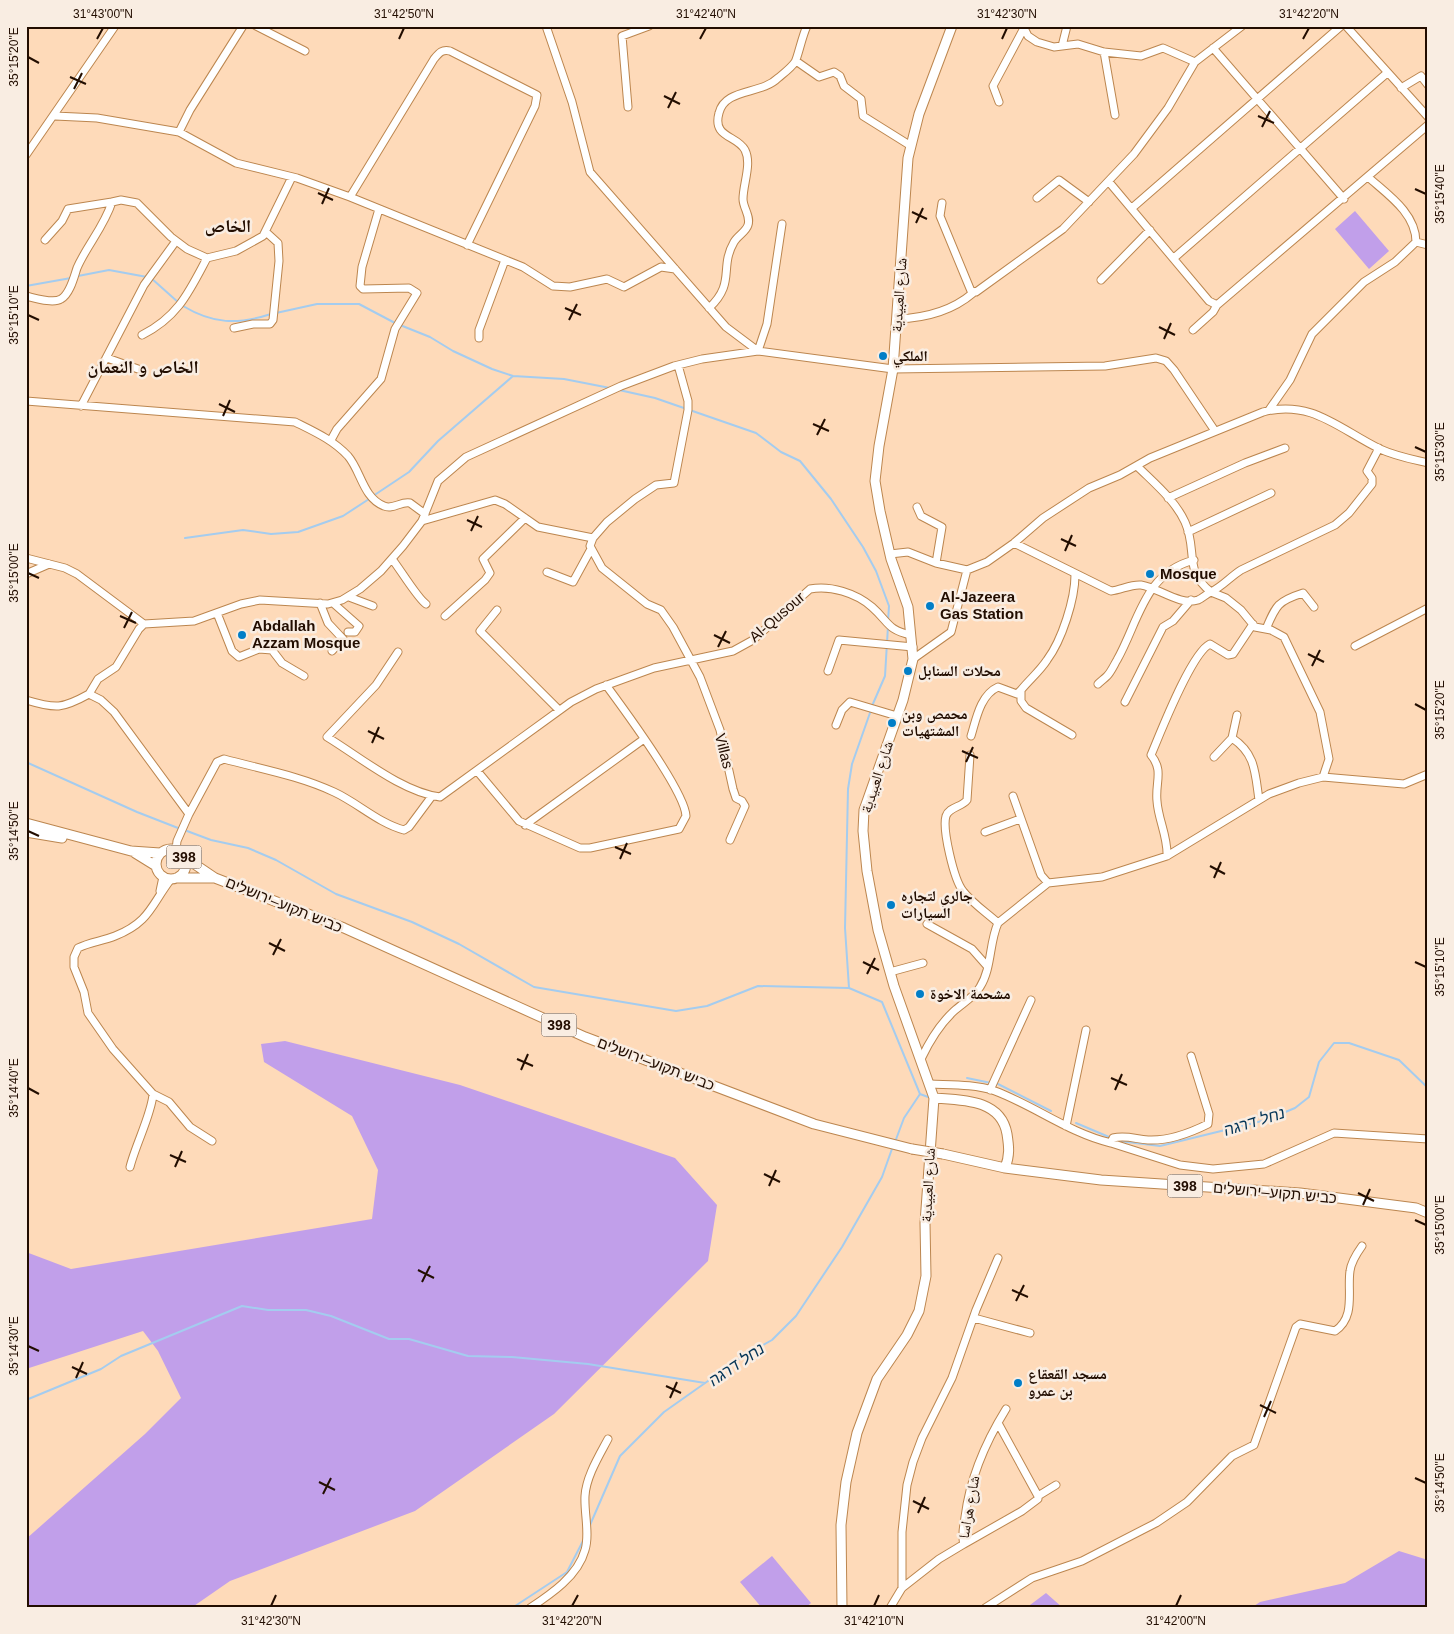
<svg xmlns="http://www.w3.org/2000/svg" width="1454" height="1634" font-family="Arial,'Noto Naskh Arabic',Heebo,sans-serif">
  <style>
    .green { fill: #c19fea }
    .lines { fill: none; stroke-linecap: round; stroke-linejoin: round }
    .stream { stroke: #a4ccef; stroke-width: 2 }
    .minor-casing { stroke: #bc864f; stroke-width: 9 }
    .major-casing { stroke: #bc864f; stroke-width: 11 }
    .minor { stroke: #fff; stroke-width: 7 }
    .major { stroke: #fff; stroke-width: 9 }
    .major-bridge-casing { stroke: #bc864f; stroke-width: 11; stroke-linecap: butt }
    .major-bridge { stroke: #fff; stroke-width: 9 }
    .ticks { fill: none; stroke: #220d00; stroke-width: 2 }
    .poi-dot { fill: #017ec7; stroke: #f9ede2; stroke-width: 2 }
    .labels { text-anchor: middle; stroke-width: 5; stroke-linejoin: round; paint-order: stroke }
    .shield { fill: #f9ede2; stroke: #625044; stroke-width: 1 }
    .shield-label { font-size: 14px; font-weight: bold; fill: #220d00 }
    .street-label { font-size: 15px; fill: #220d00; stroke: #f9ede2 }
    .poi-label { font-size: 15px; font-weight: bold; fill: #220d00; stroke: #f9ede2; text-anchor: start }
    .water-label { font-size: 16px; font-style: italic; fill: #033456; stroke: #f9ede2 }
    .quarter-label { font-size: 18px; font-weight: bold; fill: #220d00; stroke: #f9ede2 }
    .neatline { fill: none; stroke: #220d00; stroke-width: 2 }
    .ticks-label { font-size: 12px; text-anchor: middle; fill: #220d00 }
  </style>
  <rect width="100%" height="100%" fill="#fedab9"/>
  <!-- green -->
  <path class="green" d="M1355,211L1389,251L1369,269L1335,229Z
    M285,1041L460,1085L675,1158L717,1205L708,1261L554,1414L415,1511L230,1581L191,1608H26V1539L145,1434L181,1398L158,1351L143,1331L26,1369V1252L71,1269L372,1219L378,1170L352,1116L264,1062L261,1044Z
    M1399,1551L1428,1560V1608H1251L1260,1602L1345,1583Z
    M772,1556L811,1603L805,1608H762L740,1582Z
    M1046,1593L1063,1608H1026Z"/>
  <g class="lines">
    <!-- stream -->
    <path class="stream" d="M78,276L109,270L147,277
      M151,278L179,303
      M26,286L71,278
      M183,306C213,324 237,325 271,314
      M276,313L317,304H359L395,323
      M400,325L430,337L453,351L492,369L513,376L564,379L610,388
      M619,390L655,398L756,433L781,452L800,461L831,499L863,547L876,571L889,606L888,621
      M373,496L409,472L438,441L513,376
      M185,538L243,530L271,534L298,532L343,516L369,499
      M872,706L885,676L888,626
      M26,762L137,812L178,828
      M187,831L211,840L248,848L276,860L336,894L412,922L459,944L534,987L676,1011L707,1006L758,986L849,988L882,1002L920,1094
      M849,988L845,928L848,789L852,764L871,710
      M967,1078L991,1083
      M998,1084L1051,1111
      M1076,1123L1109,1137
      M1119,1141L1160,1146L1266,1120L1295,1108L1309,1097L1319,1062L1334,1043H1349L1399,1060L1428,1088
      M895,1142L904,1118L920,1094L928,1097
      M26,1400L101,1369L121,1356L242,1306L268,1310H306L331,1316L389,1339H409L468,1356L512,1357L588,1364L705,1383
      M590,1525L620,1456L664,1412L742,1357L772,1340L796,1316L842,1247L882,1177L893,1146
      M512,1608L567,1572L584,1539"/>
    <!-- minor casing -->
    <g class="minor-casing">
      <path id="minor" d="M256,26L305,51
        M546,26L572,102L590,172L726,327L758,351L893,369L1105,366L1156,358L1166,361L1174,370L1215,431
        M1023,26L1028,36L1037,42L1054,47L1078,44L1104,52L1141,56L1163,48L1195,62
        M1346,26L1428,117
        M1062,46L1067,26
        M1213,48L1344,199
        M1104,52L1115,115
        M796,61L819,77L834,72L840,76L844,86L861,99L863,116L911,146
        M1401,88L1421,76L1428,85
        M999,102L993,86L1024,28
        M628,107L622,36L649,26
        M55,116L97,118L179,132L236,163L297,178L350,197L523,267L553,286L570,287L607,279L624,287L661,267L675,269
        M179,132L190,110L243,26
        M26,155L115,26
        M1109,182L1209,301L1217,305L1428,125
        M350,197L434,59C439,53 442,49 450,51L537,95L535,106L467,245
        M1037,198L1059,180L1089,202
        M942,203L940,216L971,291L976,292L1063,229L1134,154L1168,108L1195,62L1242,26
        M1132,208L1341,26
        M45,240L62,221L68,209L112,202
        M1416,242L1428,245
        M1174,258L1387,73
        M1101,280L1150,230
        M26,296C35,298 53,304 61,299C70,294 74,277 77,268C87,245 104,227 112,202L121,200L137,203L171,237L187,249L207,258L236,251L263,236L292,177
        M709,308C736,283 719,268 734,242C738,235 746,232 748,225C751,216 743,208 743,199C743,184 752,164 745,150C737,135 712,138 719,113C725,88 761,95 778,78C784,73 791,68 795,62C798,57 802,36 807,26
        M897,319C925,318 952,311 973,293
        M234,328L253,324H270L273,320L279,261L278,243L266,232
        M1193,330L1213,312L1217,305
        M142,335C178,317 189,292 207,258
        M479,338V330L505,260
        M107,358L138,369
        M26,401L295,422C315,432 333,440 348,456C361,471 363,498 384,506C393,510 401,501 410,503L425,514
        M81,406L144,285L176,241
        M1269,410L1290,380L1312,334L1364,282L1395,262L1416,242C1416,213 1387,194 1368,177
        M331,440L337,429L381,379L395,329L417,293L409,288L363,289L360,286L362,267L379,209
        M1137,466C1154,483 1175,500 1185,522C1198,551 1183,570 1211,592C1223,586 1230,577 1241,570L1335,525L1349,513L1372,484V478L1367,471L1379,448
        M1168,498L1245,463L1285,448
        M917,507L921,516L942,527L936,563
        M422,521L495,500L505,504L538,527L593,538L590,546L602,568L647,604L661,610L673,627L700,677L720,730L733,789L736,798L742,801L745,806L730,840
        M1188,532L1271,493
        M593,538L607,522L635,499L656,485L674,483L688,410V401L678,365
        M1014,543L1111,591C1121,590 1131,584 1141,585C1159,588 1180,606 1198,600C1203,598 1206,594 1211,592L1226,598L1241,610L1255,627L1271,630L1284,637L1320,712L1329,759L1323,777
        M890,554L908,552L936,563L967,570
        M26,558L65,568L77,574L144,624
        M392,559C400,569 418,599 426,604
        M547,572L573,582L591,549
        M26,574L49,564
        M349,597L373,606
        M320,603L328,623L343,639L332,651
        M333,603L359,626L355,632H348
        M497,610L480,631L559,710
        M217,613L232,651L239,657L259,649L272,650L282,663L304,676
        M445,616L485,580L490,573L483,559L525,518
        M1266,629C1276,605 1278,601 1303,593L1314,607
        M1355,646L1428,608
        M398,652L376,685L327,737C360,757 402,792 440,797L571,702L596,689L654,668L733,651L753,640L810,589C830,585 856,593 872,607C889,622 887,630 911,635
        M913,659L951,632L967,570L987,562L1014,543L1043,518L1089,488L1120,475L1150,458L1263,412C1311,399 1339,429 1380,449C1395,456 1411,459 1428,463
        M828,671L839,640L913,647
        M1098,684C1101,681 1104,679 1107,676C1111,672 1114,665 1117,660C1139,621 1144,573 1194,560
        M26,700C56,709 62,709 89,694
        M1125,702L1163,627L1173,621L1191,600
        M836,725L842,710L850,702L897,716
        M1072,735L1026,708L1021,701V690C1029,680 1040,671 1047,660C1062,640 1075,599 1075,575
        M971,736C976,720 980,695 998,687L1017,694L1021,690
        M1232,738C1256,754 1255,773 1259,800
        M970,755L967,800C962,807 949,807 946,816C942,829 954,880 963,891C972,903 987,913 998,923
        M1214,757L1232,738L1237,715
        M478,772L519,821L580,848H590L679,829L686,816C685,792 623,708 606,685
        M1013,796L1041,875L1048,883
        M189,814L217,762L224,759C261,769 300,776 334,792C358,803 378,823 404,830L409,827L432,796
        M525,825L644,739
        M985,832L1020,819
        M176,850L177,841L189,814L114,712L101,700L89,694L98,679L116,667L139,629L144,624L194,621L241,604L260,600L328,604L342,600L360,589L381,571L403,546L422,521L438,481L466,457L621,386L674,366L702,359L758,351L767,324L782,224
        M1167,856C1168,837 1158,819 1157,801C1155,782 1164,771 1151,755C1160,734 1191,653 1210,644L1228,655L1233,654L1253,624
        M171,879C151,905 150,922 115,936C103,941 90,942 78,948L74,957V967L84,992L88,1013L113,1049L153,1094L169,1102L190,1127L212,1141
        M160,891L163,877
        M927,924L972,949L987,966
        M890,972L923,963
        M921,1059C929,1042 940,1024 954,1011C963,1003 974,997 980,987C992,968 989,943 998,923L1048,883L1102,877L1167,856L1269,794L1299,783L1323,777L1404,784L1428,774
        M930,1084C951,1085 974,1084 995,1091C1035,1106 1069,1133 1111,1143L1113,1138C1126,1135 1135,1139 1148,1140C1169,1141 1190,1133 1208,1124L1209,1114L1191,1056
        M990,1090L1031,1000
        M1066,1126L1086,1030
        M1111,1143L1180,1165L1213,1169L1264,1164L1334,1133L1428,1139
        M130,1167C135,1146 152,1113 153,1094
        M974,1318L1030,1333
        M1038,1496L1056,1485
        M964,1544L1022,1511L1038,1499V1496L998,1423
        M902,1588V1532L907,1485L913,1462L922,1438L952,1378L976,1310L998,1258
        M530,1608C551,1594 578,1576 585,1550C590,1534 584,1513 585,1496C586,1477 599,1456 608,1439
        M890,1608L902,1588L939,1559L964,1544C961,1536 964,1525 965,1517C970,1477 985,1443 1006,1409
        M985,1608L1032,1578L1082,1561L1156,1523L1187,1502L1232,1456L1254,1445L1296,1327L1300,1324L1335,1331C1356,1317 1347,1291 1350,1271C1351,1263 1357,1253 1362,1246"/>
    </g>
    <!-- major casing -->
    <g class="major-casing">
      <path id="major" d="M26,823L131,851L160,853
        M26,832L62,838
        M156 864a15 15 0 1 1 30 0a15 15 0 1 1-30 0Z
        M135,853L156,866
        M184,857L215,878L344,928L585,1037L814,1124L912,1149
        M176,878H215
        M934,1098C962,1100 1001,1099 1007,1134C1009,1147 1010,1155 1005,1168
        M943,1154L1005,1168L1101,1180L1300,1193L1416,1208L1428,1213
        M842,1608L841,1525L846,1482L857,1433L877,1379L907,1335L919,1311L926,1276L925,1223L934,1098L894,986L878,930L867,871L863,831L864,810L903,700L913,659L908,607L891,559L880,511L875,481L879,446L893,369L908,158L919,114L952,26"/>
    </g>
    <!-- minor -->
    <use href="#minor" class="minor"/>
    <!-- major -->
    <use href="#major" class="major"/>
    <!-- major-bridge casing -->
    <g class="major-bridge-casing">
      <path id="major-bridge" d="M912,1149L943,1154"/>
    </g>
    <!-- major-bridge -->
    <use href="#major-bridge" class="major-bridge"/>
  </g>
  <!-- ticks -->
  <path class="ticks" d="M97,39L103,28M399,39L404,28M700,39L706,28M1002,39L1007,28M1303,39L1309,28M28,57L39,63M70,77L86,84M74,89L82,73M664,96L680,104M668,108L676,92M1258,116L1274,123M1262,127L1270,111M1415,189L1426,194M318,193L333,200M322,204L329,188M912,212L927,219M916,223L923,208M565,308L581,315M28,315L39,320M569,320L577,304M1159,327L1175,335M1164,339L1171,323M219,404L235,412M223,416L230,400M813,424L829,431M817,435L825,419M1415,447L1426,452M467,520L482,527M471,531L478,516M1061,539L1076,546M1065,551L1072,535M28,573L39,578M120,616L136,623M124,628L132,612M714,635L730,643M718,647L726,631M1308,654L1324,662M1312,666L1320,650M1415,704L1426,710M368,731L384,739M372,743L379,727M962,751L978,758M966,762L973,747M28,831L39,836M615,847L631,854M620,859L627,843M1210,866L1225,874M1214,878L1221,862M269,943L285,951M273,955L281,939M863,962L879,970M1415,962L1426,967M867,974L875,958M517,1059L533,1066M521,1070L528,1054M1111,1078L1127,1085M28,1088L39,1094M1115,1090L1122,1074M170,1155L186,1162M175,1167L182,1151M764,1174L780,1182M769,1186L776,1170M1358,1193L1374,1201M1363,1205L1370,1189M1415,1220L1426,1225M418,1270L434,1278M422,1282L430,1266M1012,1290L1028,1297M1016,1301L1024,1285M28,1346L39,1351M72,1367L87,1374M76,1378L83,1362M666,1386L681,1393M670,1398L677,1382M1260,1405L1276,1413M1264,1417L1271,1401M1415,1478L1426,1483M319,1482L335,1490M323,1494L331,1478M913,1501L929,1509M918,1513L925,1497M271,1606L276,1595M572,1606L578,1595M874,1606L879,1595M1176,1606L1181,1595"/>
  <!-- markers -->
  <g class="poi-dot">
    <circle cx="883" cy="356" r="5"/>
    <circle cx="1150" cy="574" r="5"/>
    <circle cx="930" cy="606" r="5"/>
    <circle cx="242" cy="635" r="5"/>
    <circle cx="908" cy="671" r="5"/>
    <circle cx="892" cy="723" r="5"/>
    <circle cx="891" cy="905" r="5"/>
    <circle cx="920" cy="994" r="5"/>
    <circle cx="1018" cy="1383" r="5"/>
  </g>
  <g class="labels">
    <!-- shield labels -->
    <g class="shield">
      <rect x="166.5" y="845.5" width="35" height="23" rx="4"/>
      <rect x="541.5" y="1013.5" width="35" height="23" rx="4"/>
      <rect x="1167.5" y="1174.5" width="35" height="23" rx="4"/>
    </g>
    <g class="shield-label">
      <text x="184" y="862">398</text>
      <text x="559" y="1030">398</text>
      <text x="1185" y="1191">398</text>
    </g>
    <!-- street labels -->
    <g class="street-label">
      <text transform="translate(899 295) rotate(-86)" y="5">شارع العبيدية</text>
      <text transform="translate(777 617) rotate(-41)" y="5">Al-Qusour</text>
      <text transform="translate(724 751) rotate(76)" y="5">Villas</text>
      <text transform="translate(877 777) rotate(-72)" y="5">شارع العبيدية</text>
      <text transform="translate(284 905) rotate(22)" y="5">כביש תקוע–ירושלים</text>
      <text transform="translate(656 1064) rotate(21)" y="5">כביש תקוע–ירושלים</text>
      <text transform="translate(928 1185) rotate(-87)" y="5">شارع العبيدية</text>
      <text transform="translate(1275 1193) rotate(5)" y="5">כביש תקוע–ירושלים</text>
      <text transform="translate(969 1507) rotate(-80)" y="5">شارع هراسا</text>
    </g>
    <!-- poi labels -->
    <g class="poi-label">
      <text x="893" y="361">الملكي</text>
      <text x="1160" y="579">Mosque</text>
      <text x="940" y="602">Al-Jazeera<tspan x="940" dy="17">Gas Station</tspan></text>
      <text x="252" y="631">Abdallah<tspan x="252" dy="17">Azzam Mosque</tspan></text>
      <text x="918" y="676">محلات السنابل</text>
      <text x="902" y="719">محمص وبن<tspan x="902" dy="17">المشتهيات</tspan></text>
      <text x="901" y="901">جالري لتجاره<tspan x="901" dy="17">السيارات</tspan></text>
      <text x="930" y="999">مشحمة الاخوة</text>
      <text x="1028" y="1379">مسجد القعقاع<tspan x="1028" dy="17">بن عمرو</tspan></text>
    </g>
    <!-- water labels -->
    <g class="water-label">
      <text transform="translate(1254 1121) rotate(-17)" y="6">נחל דרגה</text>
      <text transform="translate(736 1364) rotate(-34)" y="6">נחל דרגה</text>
    </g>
    <!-- quarter labels -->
    <g class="quarter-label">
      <text x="228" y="232">الخاص</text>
      <text x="143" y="373">الخاص و النعمان</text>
    </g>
  </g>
  <!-- border -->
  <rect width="1454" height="1634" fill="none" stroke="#f9ede2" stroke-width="55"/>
  <rect x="28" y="28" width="1398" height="1578" class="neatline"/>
  <g class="ticks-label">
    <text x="103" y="18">31°43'00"N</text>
    <text x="404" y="18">31°42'50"N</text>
    <text x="706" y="18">31°42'40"N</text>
    <text x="1007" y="18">31°42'30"N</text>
    <text x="1309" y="18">31°42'20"N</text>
    <text transform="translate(14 57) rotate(-90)" y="4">35°15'20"E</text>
    <text transform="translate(1440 194) rotate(-90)" y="4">35°15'40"E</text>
    <text transform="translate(14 315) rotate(-90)" y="4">35°15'10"E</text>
    <text transform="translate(1440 452) rotate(-90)" y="4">35°15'30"E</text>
    <text transform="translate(14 573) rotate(-90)" y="4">35°15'00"E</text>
    <text transform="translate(1440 710) rotate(-90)" y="4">35°15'20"E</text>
    <text transform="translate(14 831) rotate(-90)" y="4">35°14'50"E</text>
    <text transform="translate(1440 967) rotate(-90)" y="4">35°15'10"E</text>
    <text transform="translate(14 1088) rotate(-90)" y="4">35°14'40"E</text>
    <text transform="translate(1440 1225) rotate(-90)" y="4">35°15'00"E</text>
    <text transform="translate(14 1346) rotate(-90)" y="4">35°14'30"E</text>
    <text transform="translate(1440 1483) rotate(-90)" y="4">35°14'50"E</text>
    <text x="271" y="1625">31°42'30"N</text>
    <text x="572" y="1625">31°42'20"N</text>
    <text x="874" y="1625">31°42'10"N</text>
    <text x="1176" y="1625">31°42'00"N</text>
  </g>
</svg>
